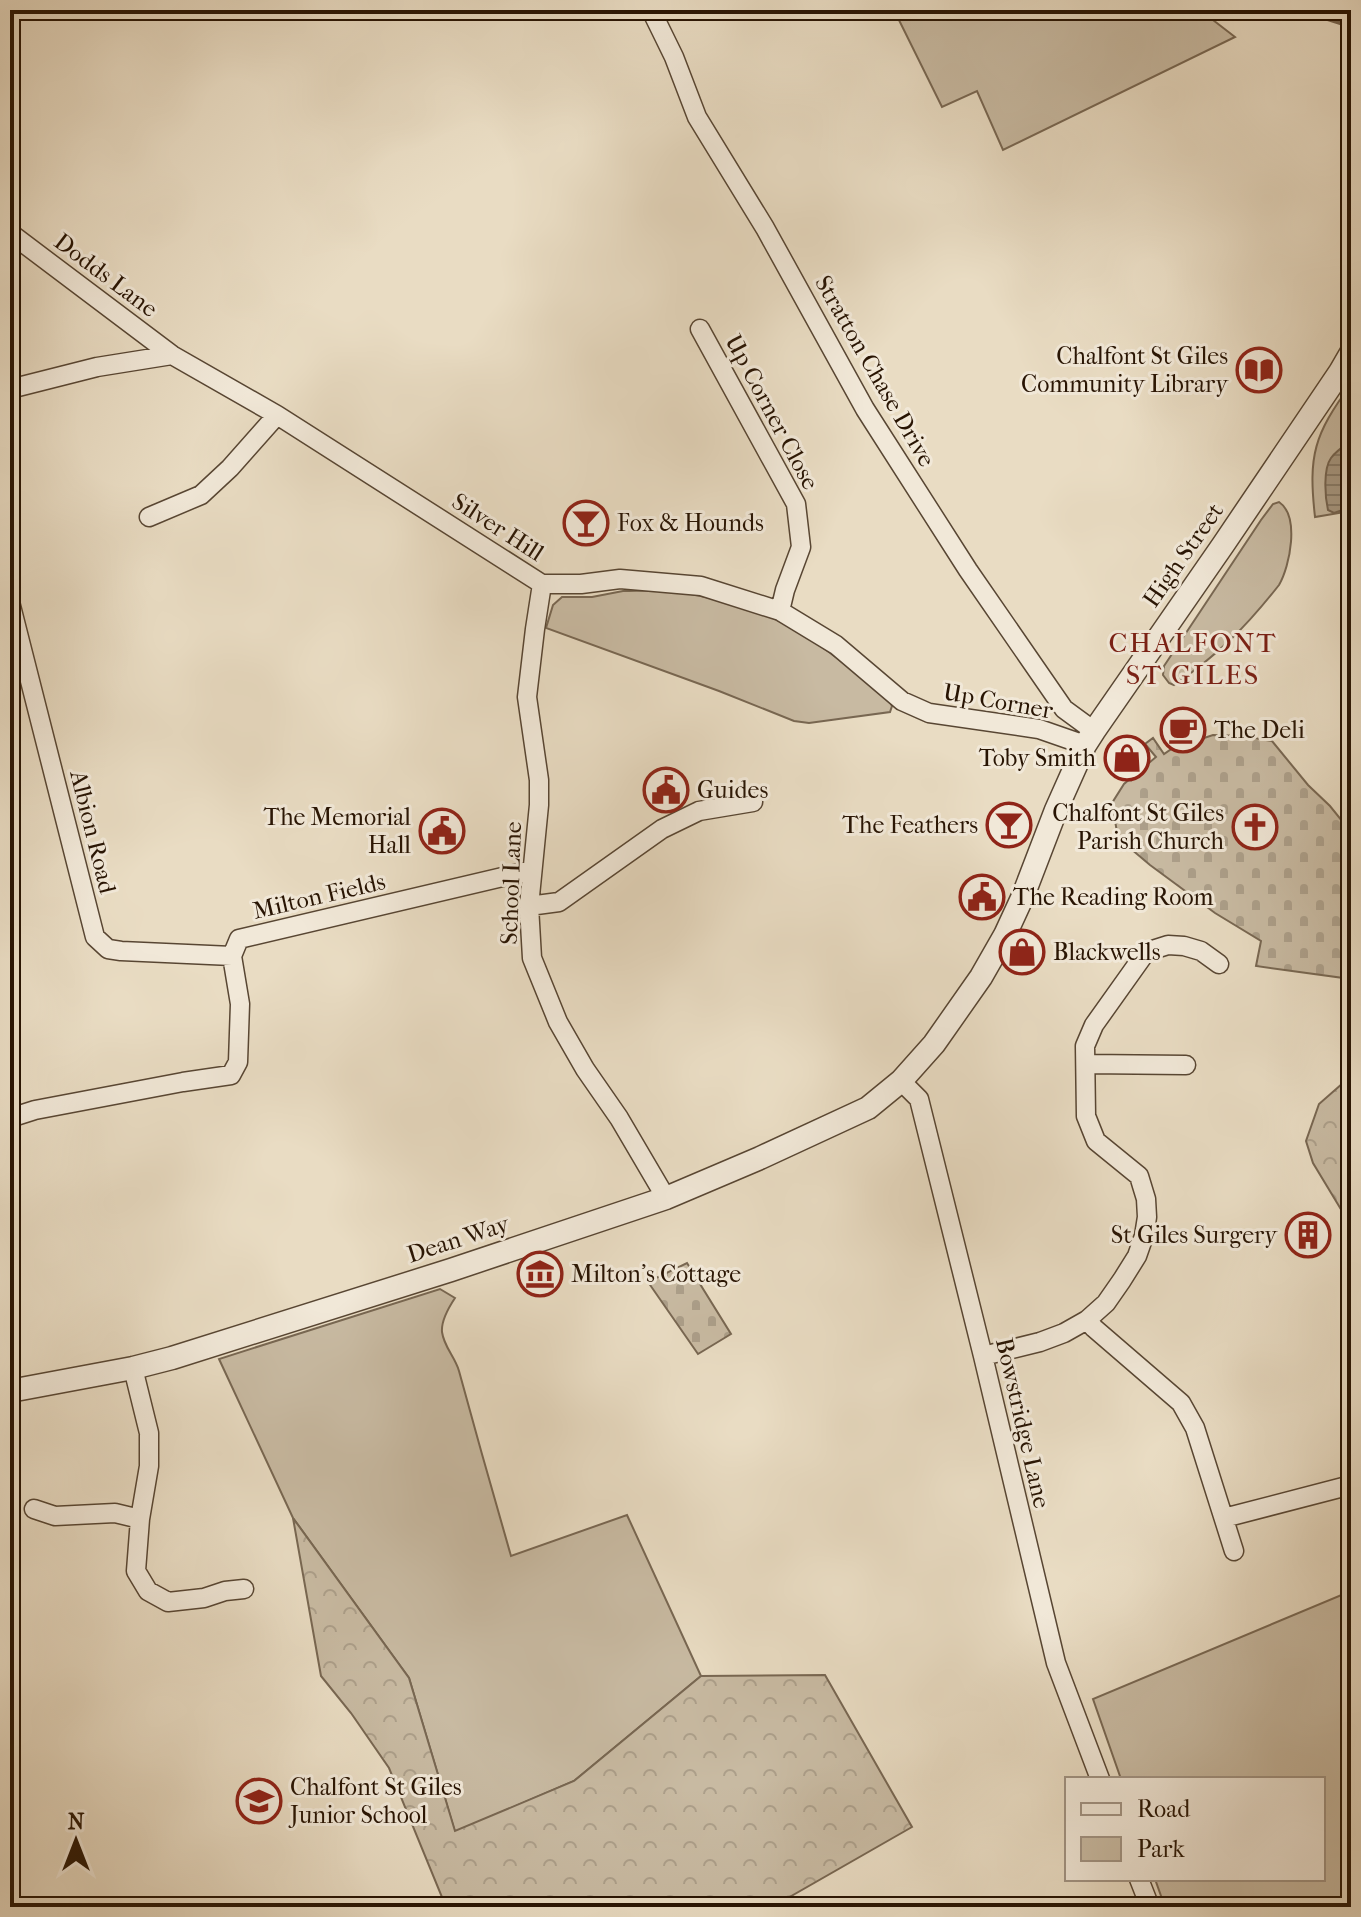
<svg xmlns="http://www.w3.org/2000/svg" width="1361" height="1917" font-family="'IM FELL French Canon',serif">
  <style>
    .green { fill: #c8baa2; stroke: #786752; stroke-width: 2 }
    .forest { fill: url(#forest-crowns); stroke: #786752; stroke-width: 2 }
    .cemetery { fill: url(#cemetery-stones); stroke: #786752; stroke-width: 2 }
    .water { fill: url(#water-rules); stroke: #74634f; stroke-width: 2 }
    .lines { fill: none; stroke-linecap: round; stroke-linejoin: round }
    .stream { stroke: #74634f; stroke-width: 7 }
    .minor-casing { stroke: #584633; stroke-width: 21 }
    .tertiary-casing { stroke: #584633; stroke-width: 25 }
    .minor { stroke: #f1e8d8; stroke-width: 18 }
    .tertiary { stroke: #f1e8d8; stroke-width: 22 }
    .labels { text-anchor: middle; stroke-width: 6; stroke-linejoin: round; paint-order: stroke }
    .street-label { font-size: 24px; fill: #281403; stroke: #f1e8d8 }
    .poi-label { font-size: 24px; fill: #281403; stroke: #f1e8d8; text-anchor: start }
    .quarter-label { font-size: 28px; letter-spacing: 2px; fill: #7a1f14; stroke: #f1e8d8 }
  </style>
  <defs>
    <pattern id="forest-crowns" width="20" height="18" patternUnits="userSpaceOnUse" patternTransform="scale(2)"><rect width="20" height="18" fill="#c8baa2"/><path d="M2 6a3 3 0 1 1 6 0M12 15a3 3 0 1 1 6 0" fill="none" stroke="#ac9f8a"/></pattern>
    <pattern id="cemetery-stones" width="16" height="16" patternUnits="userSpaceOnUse" patternTransform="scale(2)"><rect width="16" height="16" fill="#c8baa2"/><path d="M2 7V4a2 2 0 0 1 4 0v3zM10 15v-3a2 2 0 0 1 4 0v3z" fill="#ac9f8a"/></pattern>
    <pattern id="water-rules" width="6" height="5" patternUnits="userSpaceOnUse" patternTransform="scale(2)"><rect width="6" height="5" fill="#a79882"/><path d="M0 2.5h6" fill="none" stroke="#887b68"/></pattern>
  </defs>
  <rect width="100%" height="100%" fill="#e9dcc3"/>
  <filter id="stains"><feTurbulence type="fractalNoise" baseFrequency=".0025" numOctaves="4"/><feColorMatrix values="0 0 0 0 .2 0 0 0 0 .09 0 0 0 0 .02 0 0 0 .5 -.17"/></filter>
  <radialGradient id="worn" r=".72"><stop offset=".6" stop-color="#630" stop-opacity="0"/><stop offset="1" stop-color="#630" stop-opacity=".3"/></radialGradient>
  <!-- green -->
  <path class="green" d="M894,10H1200L1235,37L1003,150L977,91L942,107Z
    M1351,384V511L1315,517C1308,455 1314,435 1351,384Z
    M1279,502C1300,516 1290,566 1279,585C1246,627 1218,655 1174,685L1169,683L1163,675L1164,666L1261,520L1273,504Z
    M623,591C637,591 652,590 666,591C702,594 740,604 773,618C815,637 853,671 889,699L892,706L890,712L809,723L794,721L719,691L546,628L553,605L562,597H592Z
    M440,1289L455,1298C449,1307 441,1320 442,1332C444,1347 455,1357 459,1371C476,1433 493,1494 511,1556L627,1515L701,1676L574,1781L455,1832L409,1678L293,1518L219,1359Z
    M1351,1591V1907H1165L1155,1879H1323V1779H1121L1093,1699Z"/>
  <!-- forest -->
  <path class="forest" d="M1351,1076V1226L1313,1163L1306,1141L1319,1104Z
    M293,1518L409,1678L455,1831L574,1781L701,1676L825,1675L912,1827L772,1907H446L389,1768L351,1713L321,1676Z"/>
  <!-- cemetery -->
  <path class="cemetery" d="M1213,735L1242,736L1272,741L1308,785L1330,806L1351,832V979L1256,966L1261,941L1215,913L1150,865L1118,838L1112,803L1124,784L1156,757L1145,744L1153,738L1164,754L1180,743L1192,742Z
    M687,1263L731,1334L698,1354L648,1282Z"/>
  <!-- water -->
  <path class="water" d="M1351,441V507L1334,513L1328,510C1325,497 1323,469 1331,458C1336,451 1344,446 1351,441Z"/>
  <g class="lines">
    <!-- stream -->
    <path class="stream" d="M1304,10L1351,25"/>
    <!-- minor casing -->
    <g class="minor-casing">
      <path id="minor" d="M651,10L674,57L697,117L765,228L865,409L968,570L1064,709L1094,731
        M10,233L172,355L277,415L542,584H581L620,579L701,586L780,611L836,645L902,701L929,713L1039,729L1085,745
        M700,329L796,504L801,547L785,590L780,611
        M10,389L97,367L172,355
        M149,517L201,495L230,468L277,415
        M542,584L535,629L527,697L539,780V805L529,906L532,958L558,1022L585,1069L619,1118L666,1198
        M10,602L95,937L108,949L121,951L232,956
        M529,906L559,902L662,829L699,811L753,802
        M1086,1064L1186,1065
        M901,1081L919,1099L983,1356L1056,1663L1100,1779
        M10,1118L35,1110L183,1082L231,1075L238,1062L240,1004L232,956L239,939L532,870
        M1087,1320L1094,1328L1181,1403L1195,1428L1234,1551
        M983,1356L1040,1342L1064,1333L1087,1320L1106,1303L1122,1280L1137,1256L1144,1236L1147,1217L1146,1199L1139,1176L1096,1141L1086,1116L1085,1046L1094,1025L1146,952L1168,945L1184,946L1201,951L1219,964
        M133,1368L149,1433V1466L140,1519L136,1571L148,1591L168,1602L204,1598L225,1591L244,1589
        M34,1509L55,1516L115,1513L140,1519
        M1224,1518L1351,1485
        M1139,1879L1150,1907"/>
    </g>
    <!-- tertiary casing -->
    <g class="tertiary-casing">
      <path id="tertiary" d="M10,1391L133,1368L172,1358L451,1270L666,1198L760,1158L868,1108L901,1081L934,1044L981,977L1005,935L1023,896L1056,810L1085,745L1094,731L1223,545L1340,372L1351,353"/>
    </g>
    <!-- minor -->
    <use href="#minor" class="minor"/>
    <!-- tertiary -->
    <use href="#tertiary" class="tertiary"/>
  </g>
  <!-- icons -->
  <defs>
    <g id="library-ring" transform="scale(2.3)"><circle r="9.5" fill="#f1e8d8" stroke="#8f2418" stroke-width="1.5"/><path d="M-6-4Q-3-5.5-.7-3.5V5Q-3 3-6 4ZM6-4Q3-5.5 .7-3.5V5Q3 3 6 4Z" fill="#8f2418"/></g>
    <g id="bar-ring" transform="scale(2.3)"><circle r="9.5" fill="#f1e8d8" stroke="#8f2418" stroke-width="1.5"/><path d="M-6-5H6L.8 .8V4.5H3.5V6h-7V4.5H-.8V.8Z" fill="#8f2418"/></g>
    <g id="cafe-ring" transform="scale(2.3)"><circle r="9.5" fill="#f1e8d8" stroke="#8f2418" stroke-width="1.5"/><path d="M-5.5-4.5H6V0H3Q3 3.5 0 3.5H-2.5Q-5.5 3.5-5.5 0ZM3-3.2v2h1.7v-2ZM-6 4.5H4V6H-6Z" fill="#8f2418"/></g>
    <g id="shop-ring" transform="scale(2.3)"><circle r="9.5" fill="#f1e8d8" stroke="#8f2418" stroke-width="1.5"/><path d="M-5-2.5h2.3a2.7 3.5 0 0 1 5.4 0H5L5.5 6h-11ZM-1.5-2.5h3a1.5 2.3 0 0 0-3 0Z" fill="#8f2418"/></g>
    <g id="civic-ring" transform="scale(2.3)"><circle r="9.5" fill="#f1e8d8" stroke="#8f2418" stroke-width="1.5"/><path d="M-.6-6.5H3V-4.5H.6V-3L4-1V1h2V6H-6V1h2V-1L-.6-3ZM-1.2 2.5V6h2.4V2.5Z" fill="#8f2418"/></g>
    <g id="church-ring" transform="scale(2.3)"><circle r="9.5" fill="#f1e8d8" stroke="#8f2418" stroke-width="1.5"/><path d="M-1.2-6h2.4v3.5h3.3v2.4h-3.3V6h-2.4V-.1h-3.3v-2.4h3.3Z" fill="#8f2418"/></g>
    <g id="building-ring" transform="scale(2.3)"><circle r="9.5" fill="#f1e8d8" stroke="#8f2418" stroke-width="1.5"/><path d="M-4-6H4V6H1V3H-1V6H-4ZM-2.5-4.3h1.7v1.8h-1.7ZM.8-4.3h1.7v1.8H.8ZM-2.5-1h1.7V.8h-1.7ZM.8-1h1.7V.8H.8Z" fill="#8f2418"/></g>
    <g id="museum-ring" transform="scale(2.3)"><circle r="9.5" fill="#f1e8d8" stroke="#8f2418" stroke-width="1.5"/><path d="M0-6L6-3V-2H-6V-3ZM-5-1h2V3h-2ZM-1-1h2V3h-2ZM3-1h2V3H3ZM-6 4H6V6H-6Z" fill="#8f2418"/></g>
    <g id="school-ring" transform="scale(2.3)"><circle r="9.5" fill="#f1e8d8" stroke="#8f2418" stroke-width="1.5"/><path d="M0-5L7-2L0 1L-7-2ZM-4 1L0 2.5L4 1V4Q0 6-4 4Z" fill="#8f2418"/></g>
  </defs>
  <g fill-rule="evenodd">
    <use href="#library-ring" x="1259" y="370"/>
    <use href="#bar-ring" x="586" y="523"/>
    <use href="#cafe-ring" x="1183" y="730"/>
    <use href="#shop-ring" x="1127" y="758"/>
    <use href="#civic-ring" x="666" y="790"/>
    <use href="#bar-ring" x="1009" y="825"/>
    <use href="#church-ring" x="1255" y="827"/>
    <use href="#civic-ring" x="442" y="831"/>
    <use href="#civic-ring" x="982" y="897"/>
    <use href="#shop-ring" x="1022" y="952"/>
    <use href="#building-ring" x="1308" y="1235"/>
    <use href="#museum-ring" x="540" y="1274"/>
    <use href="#school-ring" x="259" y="1801"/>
  </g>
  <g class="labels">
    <!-- street labels -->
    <g class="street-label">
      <text transform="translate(106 275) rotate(37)" y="8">Dodds Lane</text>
      <text transform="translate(875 371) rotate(60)" y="8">Stratton Chase Drive</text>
      <text transform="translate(772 412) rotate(62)" y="8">Up Corner Close</text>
      <text transform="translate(498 527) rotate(33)" y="8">Silver Hill</text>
      <text transform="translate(1183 555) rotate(-55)" y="8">High Street</text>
      <text transform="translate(998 701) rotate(10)" y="8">Up Corner</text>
      <text transform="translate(93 832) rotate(76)" y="8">Albion Road</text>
      <text transform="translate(511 883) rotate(-88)" y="8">School Lane</text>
      <text transform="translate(319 896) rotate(-13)" y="8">Milton Fields</text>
      <text transform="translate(458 1239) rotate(-18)" y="8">Dean Way</text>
      <text transform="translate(1023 1423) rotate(77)" y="8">Bowstridge Lane</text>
    </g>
    <!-- poi labels -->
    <g class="poi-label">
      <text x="1228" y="364" text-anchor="end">Chalfont St Giles<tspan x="1228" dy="28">Community Library</tspan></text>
      <text x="617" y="531">Fox &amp; Hounds</text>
      <text x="1214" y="738">The Deli</text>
      <text x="1096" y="766" text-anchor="end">Toby Smith</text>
      <text x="697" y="798">Guides</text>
      <text x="1224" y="821" text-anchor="end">Chalfont St Giles<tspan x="1224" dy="28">Parish Church</tspan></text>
      <text x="411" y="825" text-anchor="end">The Memorial<tspan x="411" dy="28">Hall</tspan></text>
      <text x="978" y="833" text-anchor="end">The Feathers</text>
      <text x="1013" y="905">The Reading Room</text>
      <text x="1053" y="960">Blackwells</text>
      <text x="1277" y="1243" text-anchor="end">St Giles Surgery</text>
      <text x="571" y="1282">Milton's Cottage</text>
      <text x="290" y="1795">Chalfont St Giles<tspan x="290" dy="28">Junior School</tspan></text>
    </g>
    <!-- quarter labels -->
    <g class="quarter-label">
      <text x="1193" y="652">CHALFONT<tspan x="1193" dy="32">ST GILES</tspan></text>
    </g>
  </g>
  <!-- margin -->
  <rect width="1361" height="1917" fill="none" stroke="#e9dcc3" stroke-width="40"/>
  <rect x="12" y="12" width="1337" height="1893" fill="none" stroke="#281403" stroke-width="4"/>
  <rect x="20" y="20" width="1321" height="1877" fill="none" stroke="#281403" stroke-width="2"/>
  <!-- legend -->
  <rect x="1065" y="1777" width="260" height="104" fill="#f1e8d8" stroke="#a19383" stroke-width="2"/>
  <rect x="1081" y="1803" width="40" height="12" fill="#f1e8d8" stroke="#a19383" stroke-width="2"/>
  <text x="1137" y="1817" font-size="24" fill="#281403">Road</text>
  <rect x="1081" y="1837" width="40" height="24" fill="#c8baa2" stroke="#a19383" stroke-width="2"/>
  <text x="1137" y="1857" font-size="24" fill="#281403">Park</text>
  <!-- north arrow -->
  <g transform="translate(76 1841)" stroke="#f1e8d8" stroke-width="6" paint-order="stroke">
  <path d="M0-6L14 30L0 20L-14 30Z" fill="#281403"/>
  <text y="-12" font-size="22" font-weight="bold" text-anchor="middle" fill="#281403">N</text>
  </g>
  <rect width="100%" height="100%" filter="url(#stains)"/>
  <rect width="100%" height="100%" fill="url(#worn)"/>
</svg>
